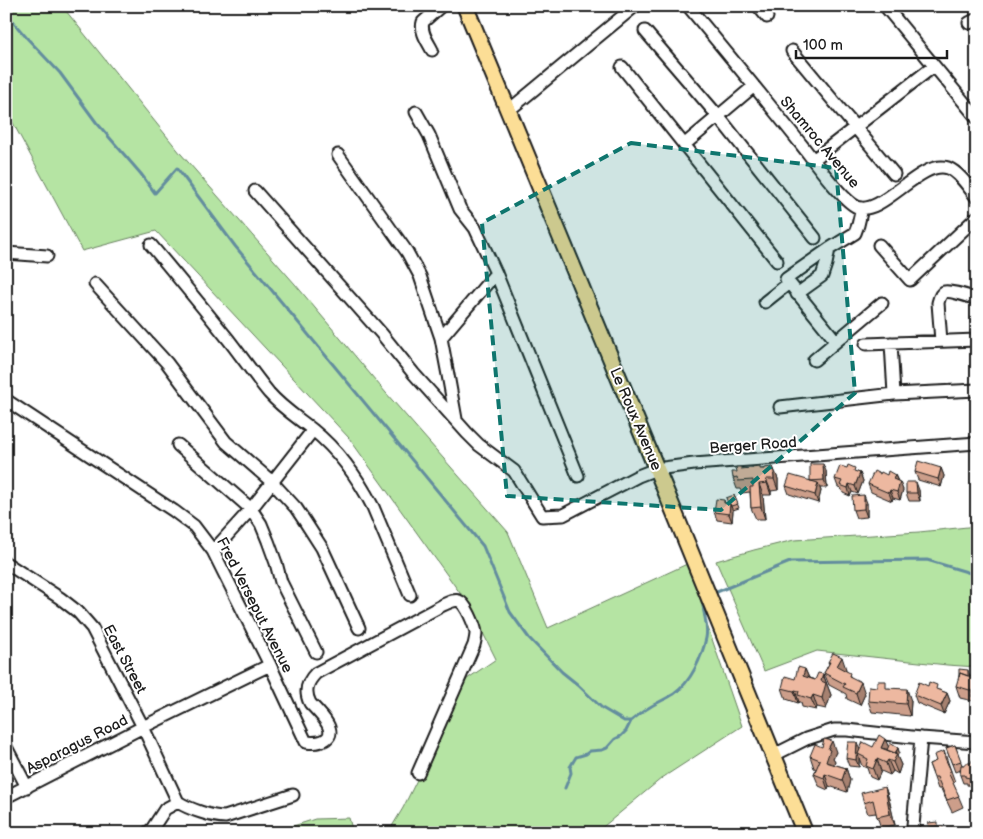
<svg xmlns="http://www.w3.org/2000/svg" width="983" height="839" font-family="'Balsamiq Sans',sans-serif">
  <style>
    .green { fill: #b5e4a3; stroke: #688060 }
    .lines { fill: none; stroke-linecap: round; stroke-linejoin: round }
    .stream { stroke: #638d9e; stroke-width: 3 }
    .minor-casing { stroke: #1c1c1c; stroke-width: 15 }
    .major-casing { stroke: #1c1c1c; stroke-width: 19 }
    .minor { stroke: #fff; stroke-width: 11 }
    .major { stroke: #fcde96; stroke-width: 15 }
    .wall { fill: #cc9e8a; stroke: #1c1c1c }
    .shaded-wall { fill: #a68170; stroke: #1c1c1c }
    .building { fill: #edb8a0; stroke: #1c1c1c }
    .marked { fill: #0f766e; fill-opacity: 0.2; stroke: #0f766e; stroke-width: 4; stroke-dasharray: 10 6; stroke-linejoin: round }
    .labels { text-anchor: middle; stroke-width: 4; stroke-linejoin: round; paint-order: stroke }
    .street-label { font-size: 15px; fill: #1c1c1c; stroke: #fff }
  </style>
  <rect width="100%" height="100%" fill="#fff"/>
  <filter id="ink" filterUnits="userSpaceOnUse"><feTurbulence type="fractalNoise" baseFrequency=".02" numOctaves="2"/><feDisplacementMap in="SourceGraphic" scale="10" xChannelSelector="R" yChannelSelector="G"/><feConvolveMatrix kernelMatrix="1 2 1 2 8 2 1 2 1" color-interpolation-filters="sRGB"/></filter>
  <g filter="url(#ink)">
    <!-- green -->
    <path class="green" d="M6,6H62L181,154L295,284L386,393L508,532L548,628L687,564C695,581 701,597 704,616L742,726L662,778L598,831L594,833H388L403,808L467,679L496,659L470,607L349,438L156,231L82,251L6,110Z
      M977,526V667L947,665L817,651L764,671L716,561L754,550L794,540L919,532Z
      M349,818L353,833H272L315,819Z"/>
    <g class="lines">
      <!-- stream -->
      <path class="stream" d="M6,14L26,37L60,73L96,122L141,174L155,193L177,168L235,246L483,546L510,612L529,638L562,672L577,684L602,708L624,721H631C637,716 643,711 650,707C658,702 666,699 674,694C691,682 702,657 706,638C709,624 702,613 703,599
        M712,594L790,562L927,560L977,575
        M565,788L571,773L570,767L576,757L586,754L590,751L602,750L607,748L615,739L621,736L626,731L631,721"/>
      <!-- minor casing -->
      <g class="minor-casing">
        <path id="minor" d="M688,6C727,53 766,100 804,148C814,161 843,201 857,207C882,217 920,159 948,168C960,173 969,188 977,198
          M758,6L767,17
          M885,6L977,118
          M969,23L977,19
          M645,31L718,116L815,238
          M432,50C428,42 420,32 423,22L441,6
          M792,51L894,174
          M622,67L777,261
          M508,111L635,6
          M416,112L429,135L460,209L475,228L496,273L578,476
          M684,145L754,86
          M338,155L407,252L420,276L441,338L448,375L456,419
          M813,160L934,66
          M255,191L381,333L414,374L467,433L479,445L514,471L542,516L563,515L638,476L656,469L694,464L977,443
          M151,245C177,276 203,308 228,339C242,357 255,376 269,393C282,408 298,418 313,430C339,451 358,478 373,507L410,595
          M879,245L910,280L977,217
          M6,253L47,256
          M95,284L167,363L226,442L272,482L296,508L304,520L322,548L359,628
          M797,294L822,276L826,264L829,249
          M765,302L789,283
          M441,338L496,273
          M836,341L786,279L829,249L855,233L858,225L862,208
          M941,341L938,303C939,299 940,294 944,292C950,290 970,297 977,299
          M891,343L894,394L977,390
          M866,344L977,340
          M814,360L882,303
          M6,400L174,511L194,526L213,551L270,665L306,742C313,743 320,743 326,739C339,730 316,710 310,703C304,691 307,682 316,673L443,605C448,603 454,599 459,601C466,603 475,626 476,633C476,637 475,641 474,645L418,773
          M780,407L894,394
          M178,445L251,509L261,524L268,541L276,563L281,582L316,652
          M213,551L251,509L313,430
          M6,563L60,598L78,612L92,628L143,727L178,802
          M6,747L27,787
          M774,755L806,739L834,730H847L921,738L977,742
          M6,797L143,727L270,665
          M178,802C189,809 212,817 225,817L293,795
          M147,833L152,829L165,809L178,802
          M913,833V826L921,738"/>
      </g>
      <!-- major casing -->
      <g class="major-casing">
        <path id="major" d="M465,6L664,487L805,833"/>
      </g>
      <!-- minor -->
      <use href="#minor" class="minor"/>
      <!-- major -->
      <use href="#major" class="major"/>
    </g>
    <!-- wall -->
    <path class="wall" d="M741,467V469H761L773,467L778,479V490L771,491V495H763L765,519H756L751,508L750,492L742,493L740,489H737L733,478Z
      M941,468L944,476L941,487L918,480L915,472Z
      M826,471L827,488H820L821,491L818,503L789,494L786,486L811,481Z
      M857,472L860,473L863,481L858,494L852,492L850,496L843,493L841,488L838,487L835,479Z
      M887,475H895L898,481L903,490L900,500L893,498L892,501L871,492L868,484Z
      M919,490L920,501H909L906,493Z
      M734,495L739,508L733,510L732,522L717,520L714,512L724,500L725,503H728Z
      M867,503V517L856,518L853,510Z
      M828,662L846,669V671L865,694L860,705L847,699L846,694L829,685L824,673L829,664Z
      M805,669L809,678L815,680L823,674L831,695L826,709L817,707L816,710L802,707L801,702H799L798,703L786,699L782,688L795,679Z
      M968,670L970,676L977,679V709L975,708L973,701L960,698L956,686Z
      M889,688L911,701L910,716L872,712L868,701Z
      M939,690L947,693L950,701L944,714L917,703L914,695Z
      M885,739L888,747L898,748L899,752L897,756L901,765L898,774L893,771L890,775L881,771L877,780L870,777L867,768L862,766L859,758V767L849,766L846,758L860,750L873,747Z
      M955,745L962,765H965L971,763L977,760V791L973,790L971,786L967,785V783H963L960,775V770L955,772L946,748Z
      M944,751L955,782L953,783L963,807L952,812L941,789H938L929,764L936,761Z
      M836,752L833,758L835,761L833,764L846,768L850,780L847,792L829,786L828,790L819,786L814,774L816,769L814,768L810,756Z
      M885,787L889,799L895,825L881,828L876,813L868,814L864,803Z"/>
    <!-- shaded-wall -->
    <path class="shaded-wall" d="M823,464L826,471L827,488L824,480Z
      M773,467L778,479V490L774,479Z
      M941,468L944,476L941,487L938,479Z
      M860,473L863,481L858,494L855,486Z
      M895,475L898,482L893,479Z
      M766,479L771,491V495L767,483Z
      M900,482L903,490L900,500L897,492Z
      M916,482L919,490L920,501L917,493Z
      M818,483L821,491L818,503L815,495Z
      M759,484L763,495L765,519L761,507Z
      M849,484L852,492L850,496L848,488Z
      M890,490L893,498L892,501L889,493Z
      M864,495L867,503V517L864,509Z
      M730,504L733,511L732,522L729,514Z
      M842,657L846,669L842,678L837,666Z
      M805,669L810,681L803,676Z
      M823,674L831,695L826,709L822,698L821,681Z
      M861,682L865,694L860,705L856,693Z
      M907,689L911,701L910,716L906,704Z
      M795,690L799,702L798,703L794,691Z
      M947,693L950,701L944,714L941,706Z
      M813,695L817,707L816,710L811,699Z
      M885,739L890,750L881,748Z
      M832,741L836,752L833,758L835,761L830,774L826,762L828,749Z
      M857,742L860,750L858,754L859,758V767L856,760Z
      M898,748L899,752L897,756L901,765L898,774L893,762L894,756Z
      M877,759L881,771L877,780L873,769Z
      M888,760L893,771L890,775L886,763Z
      M846,768L850,780L847,792L842,780Z
      M825,774L829,786L828,790L824,778Z
      M885,787L889,799L895,825L890,814Z"/>
    <!-- building -->
    <path class="building" d="M918,461L941,468L938,479L915,472Z
      M810,464H823L824,480L810,481Z
      M848,465L855,468L854,471L860,473L855,486L849,484L848,488L840,485L842,481L835,479L840,466L847,468Z
      M736,467H741V469L760,467V469H764V468L773,467L774,479H766L767,483L759,484L761,507L751,508L750,487H753V480L738,481L737,477L733,478L732,472H737Z
      M874,471L880,474L881,472L887,475L888,471L895,475L893,479L900,482L897,492L890,490L889,493L868,484Z
      M790,475L818,483L815,495L786,486Z
      M906,482H916L917,493H906Z
      M734,495L738,504L731,506L730,504L728,503L726,498Z
      M864,495V509L853,510L852,496Z
      M716,499L724,500V503L730,504L729,514L714,512Z
      M833,653L842,657L837,666L850,673L849,676L861,682L856,693L843,687L845,684L824,673L830,662H828Z
      M798,667L805,669L803,676L815,680L818,673L823,674L821,681L826,683L822,698L813,695L811,699L798,695L799,691L795,690L794,691L782,688L785,676L795,679Z
      M959,669L968,670V676L960,673L959,677Z
      M960,673L977,679V698L971,696L973,691L956,686Z
      M877,681H886V688L907,689L906,704L868,701L869,686L877,687Z
      M919,682L928,686L929,682L937,685L936,689L947,693L941,706L914,695Z
      M879,735L885,739L881,748L897,754L893,762L888,760L886,763L877,759L873,769L866,766L868,759L858,754L863,742L873,747Z
      M824,739L832,741L828,749L830,750L826,762L846,768L842,780L825,774L824,778L814,774L820,760L810,756L815,744L822,747Z
      M848,742H857L856,760L846,758Z
      M890,743L898,748L895,753L887,750Z
      M955,745L961,761L952,764L946,748Z
      M944,751L945,758L951,771L948,772L959,796L947,800L937,777H934L929,764L936,761L934,755Z
      M972,760H977V783L970,782V778L965,777V775H960L961,765H965V763H971Z
      M885,787L890,814L877,817L873,800L864,803L861,793Z
      M977,803V813L973,804Z
      M938,822V826L931,827V832H929L928,823Z
      M943,826V829L952,827L953,833H931V827Z
      M861,832H871V833H861Z"/>
  </g>
  <!-- marked area -->
  <path class="marked" d="M631,143L836,168L855,393L721,510L507,496L482,223Z"/>
  <g class="labels">
    <!-- street labels -->
    <g class="street-label">
      <text transform="translate(820 142) rotate(50)" y="5">Shamroc Avenue</text>
      <text transform="translate(636 419) rotate(67)" y="5">Le Roux Avenue</text>
      <text transform="translate(753 445) rotate(-4)" y="5">Berger Road</text>
      <text transform="translate(255 605) rotate(63)" y="5">Fred Verseput Avenue</text>
      <text transform="translate(125 659) rotate(62)" y="5">East Street</text>
      <text transform="translate(77 744) rotate(-27)" y="5">Asparagus Road</text>
    </g>
  </g>
  <!-- margin -->
  <rect width="983" height="839" fill="none" stroke="#fff" stroke-width="25"/>
  <rect x="12" y="12" width="958" height="814" fill="none" stroke="#1c1c1c" stroke-width="2" filter="url(#ink)"/>
  <!-- scale -->
  <path d="M796 50v8h151v-8" fill="none" stroke="#1c1c1c" stroke-width="2.5"/>
  <text x="803" y="50" font-size="15" fill="#1c1c1c" stroke="#ffffff" stroke-width="4" paint-order="stroke">100 m</text>
</svg>
